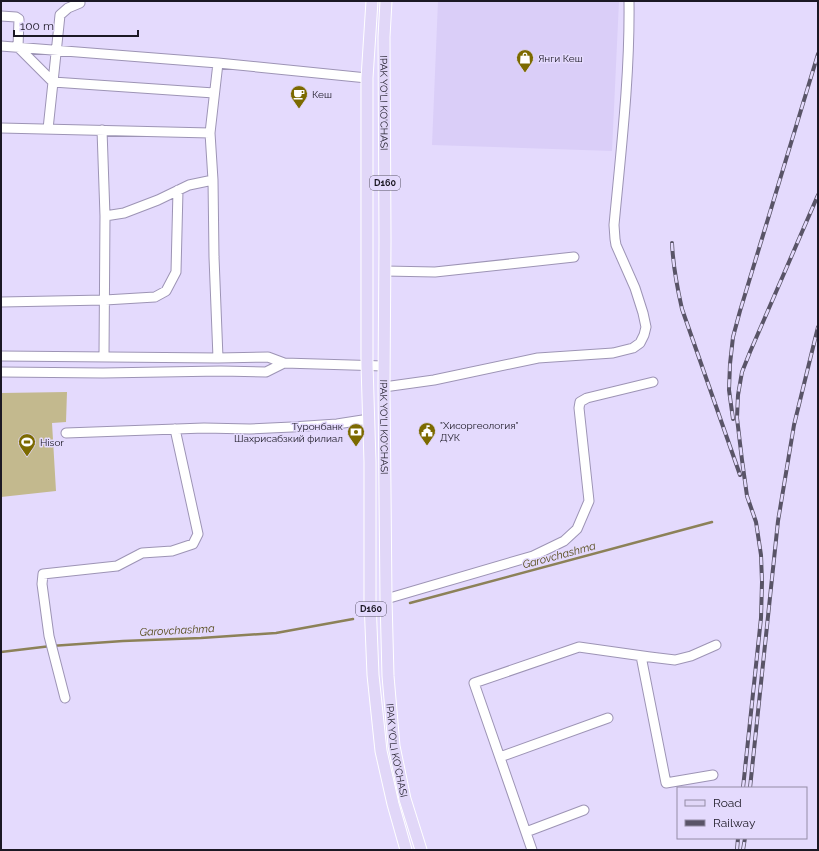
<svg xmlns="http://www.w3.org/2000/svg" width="819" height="851" font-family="Raleway,sans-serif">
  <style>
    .built { fill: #dacef8 }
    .pitch { fill: #c3b98e }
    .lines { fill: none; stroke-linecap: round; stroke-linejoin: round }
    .stream { stroke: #8c8158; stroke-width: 2.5 }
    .minor-casing { stroke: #9d94b5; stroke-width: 11 }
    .major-casing { stroke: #fff; stroke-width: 13 }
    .minor { stroke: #fff; stroke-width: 9 }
    .major { stroke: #e1d7f8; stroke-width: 11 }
    .rail-casing { stroke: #595467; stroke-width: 4 }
    .rail { stroke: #e4dafd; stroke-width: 2.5; stroke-dasharray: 8; stroke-linecap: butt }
    .labels { text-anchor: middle; stroke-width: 3; stroke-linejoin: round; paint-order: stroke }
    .shield { fill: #e4dafd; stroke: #575265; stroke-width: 1 }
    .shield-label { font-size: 9px; font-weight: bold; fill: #1b1824 }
    .poi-label { font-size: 10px; fill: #1b1824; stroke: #e4dafd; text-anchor: start }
    .street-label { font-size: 10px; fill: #1b1824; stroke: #e4dafd }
    .water-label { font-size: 11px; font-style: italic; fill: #534816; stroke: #e4dafd }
  </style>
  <rect width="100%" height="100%" fill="#e4dafd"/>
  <!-- built -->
  <path class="built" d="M438,1H619L612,151L432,145Z"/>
  <!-- pitch -->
  <path class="pitch" d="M67,392L66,422L52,423L56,491L1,497V393Z"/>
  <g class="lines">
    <!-- stream -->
    <path class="stream" d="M410,603L712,522
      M1,652L51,646L123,641L201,638L276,633L353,619"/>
    <!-- minor casing -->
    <g class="minor-casing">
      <path id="minor" d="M1,16L16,17L19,19L18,47L53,82L60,15L68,8L80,3
        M1,46L218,63
        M1,128L210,133L218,63L367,78
        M48,129L53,82L214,93
        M102,130L105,216
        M210,133L213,180L214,257L218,358
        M385,271L435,272L574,257
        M1,302L105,300L155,297L166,291L176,272L178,190
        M1,356L218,358L268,357L284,363L384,366
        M104,356L105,216L124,213L158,200L189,185L213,180
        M1,372L103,373L221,371L266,372L284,363
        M384,387L434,380L538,358L613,353L633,348L640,343L644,335L646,327L643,313L635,288L616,245L615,239L614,225C621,150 630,76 629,1
        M66,433L204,428L250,429L292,427L337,424L369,419
        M386,599L533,556L564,541L577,529L589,501L579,408L580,402L587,398L653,382
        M641,656L666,783L713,775
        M65,698L49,636L42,584L43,574L117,566L142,553L172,551L193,544L198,534L175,429
        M500,757L608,718
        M526,832L584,810
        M532,850L474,683L579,647L650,657L675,660L691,656L716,645"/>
    </g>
    <!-- major casing -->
    <g class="major-casing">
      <g id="major">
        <path d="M372,1L367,78V365L370,462V601L373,675L381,751L393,804L406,850"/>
        <path id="s1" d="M386,1L384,37L385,241L384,387L386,599L388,676L394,746L405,799L421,850"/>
      </g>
    </g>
    <!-- minor -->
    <use href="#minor" class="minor"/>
    <!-- major -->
    <use href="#major" class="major"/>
    <!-- rail casing -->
    <g class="rail-casing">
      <path id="rail" d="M672,243C673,265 677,287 682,309L740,475
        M733,419L729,390L730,364L733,337L740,311L818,54
        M743,788L761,618L762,582L761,555L756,522L747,496L742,460L737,418L738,395L742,372L750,352L818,195
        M750,788L778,521L794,425L818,327
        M737,850L738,838
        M743,850L745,838"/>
    </g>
    <!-- rail -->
    <use href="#rail" class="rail"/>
  </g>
  <!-- icons -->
  <defs>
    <g id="shop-pin" transform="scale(0.9)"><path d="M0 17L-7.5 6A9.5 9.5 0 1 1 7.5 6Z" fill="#7c6a00" stroke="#e4dafd"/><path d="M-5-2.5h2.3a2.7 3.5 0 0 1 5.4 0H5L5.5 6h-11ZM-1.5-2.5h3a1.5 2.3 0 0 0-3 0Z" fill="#fff"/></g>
    <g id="cafe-pin" transform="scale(0.9)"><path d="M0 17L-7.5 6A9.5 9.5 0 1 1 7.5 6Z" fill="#7c6a00" stroke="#e4dafd"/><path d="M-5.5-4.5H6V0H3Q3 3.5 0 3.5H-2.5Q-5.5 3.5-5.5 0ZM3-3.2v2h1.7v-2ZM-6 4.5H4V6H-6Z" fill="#fff"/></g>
    <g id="civic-pin" transform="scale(0.9)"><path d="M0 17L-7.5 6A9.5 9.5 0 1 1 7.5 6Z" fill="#7c6a00" stroke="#e4dafd"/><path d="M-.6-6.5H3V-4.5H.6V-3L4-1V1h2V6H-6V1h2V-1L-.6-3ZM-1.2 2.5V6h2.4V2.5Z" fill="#fff"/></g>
    <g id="bank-pin" transform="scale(0.9)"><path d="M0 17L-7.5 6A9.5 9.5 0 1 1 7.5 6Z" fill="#7c6a00" stroke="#e4dafd"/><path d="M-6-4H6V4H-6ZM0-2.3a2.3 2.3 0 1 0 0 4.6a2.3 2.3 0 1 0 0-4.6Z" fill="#fff"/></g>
    <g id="stadium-pin" transform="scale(0.9)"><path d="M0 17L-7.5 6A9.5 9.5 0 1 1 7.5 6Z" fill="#7c6a00" stroke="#e4dafd"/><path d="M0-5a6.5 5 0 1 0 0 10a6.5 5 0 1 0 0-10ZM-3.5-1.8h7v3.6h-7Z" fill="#fff"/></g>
  </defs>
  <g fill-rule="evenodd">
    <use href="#shop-pin" x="525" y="58"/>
    <use href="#cafe-pin" x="299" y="94"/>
    <use href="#civic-pin" x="427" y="431"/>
    <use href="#bank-pin" x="356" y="432"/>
    <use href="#stadium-pin" x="27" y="442"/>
  </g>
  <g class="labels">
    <!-- shield labels -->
    <g class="shield">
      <rect x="370" y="176" width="30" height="14" rx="3"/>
      <rect x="356" y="602" width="30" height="14" rx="3"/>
    </g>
    <g class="shield-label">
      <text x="385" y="186">D160</text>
      <text x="371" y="612">D160</text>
    </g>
    <!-- poi labels -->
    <g class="poi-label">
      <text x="538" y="62">Янги Кеш</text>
      <text x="312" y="98">Кеш</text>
      <text x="440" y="429">"Хисоргеология"<tspan x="440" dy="12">ДУК</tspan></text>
      <text x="343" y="430" text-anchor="end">Туронбанк<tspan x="343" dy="12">Шахрисабзкий филиал</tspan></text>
      <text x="40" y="446">Hisor</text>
    </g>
    <!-- street labels -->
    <g class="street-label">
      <text dy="4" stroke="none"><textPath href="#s1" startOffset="102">IPAK YO'LI KO'CHASI</textPath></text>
      <text dy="4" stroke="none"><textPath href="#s1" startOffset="426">IPAK YO'LI KO'CHASI</textPath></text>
      <text dy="4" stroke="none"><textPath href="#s1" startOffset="750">IPAK YO'LI KO'CHASI</textPath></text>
    </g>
    <!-- water labels -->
    <g class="water-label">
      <text transform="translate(559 555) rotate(-15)" y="4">Garovchashma</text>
      <text transform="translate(177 630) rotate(-3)" y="4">Garovchashma</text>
    </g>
  </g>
  <!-- border -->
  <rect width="819" height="851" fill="none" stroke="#1b1824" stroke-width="4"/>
  <!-- legend -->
  <rect x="677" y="787" width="130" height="52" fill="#e4dafd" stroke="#948ca6"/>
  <rect x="685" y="800" width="20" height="6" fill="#e1d7f8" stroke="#948ca6"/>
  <text x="713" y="807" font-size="12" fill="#1b1824">Road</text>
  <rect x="685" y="820" width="20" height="6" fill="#595467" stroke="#948ca6"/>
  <text x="713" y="827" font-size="12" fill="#1b1824">Railway</text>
  <!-- scale -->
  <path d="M14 30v6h124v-6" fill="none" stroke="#1b1824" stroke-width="2"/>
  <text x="20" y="30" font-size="12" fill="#1b1824" stroke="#e4dafd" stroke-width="3" paint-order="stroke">100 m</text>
</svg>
